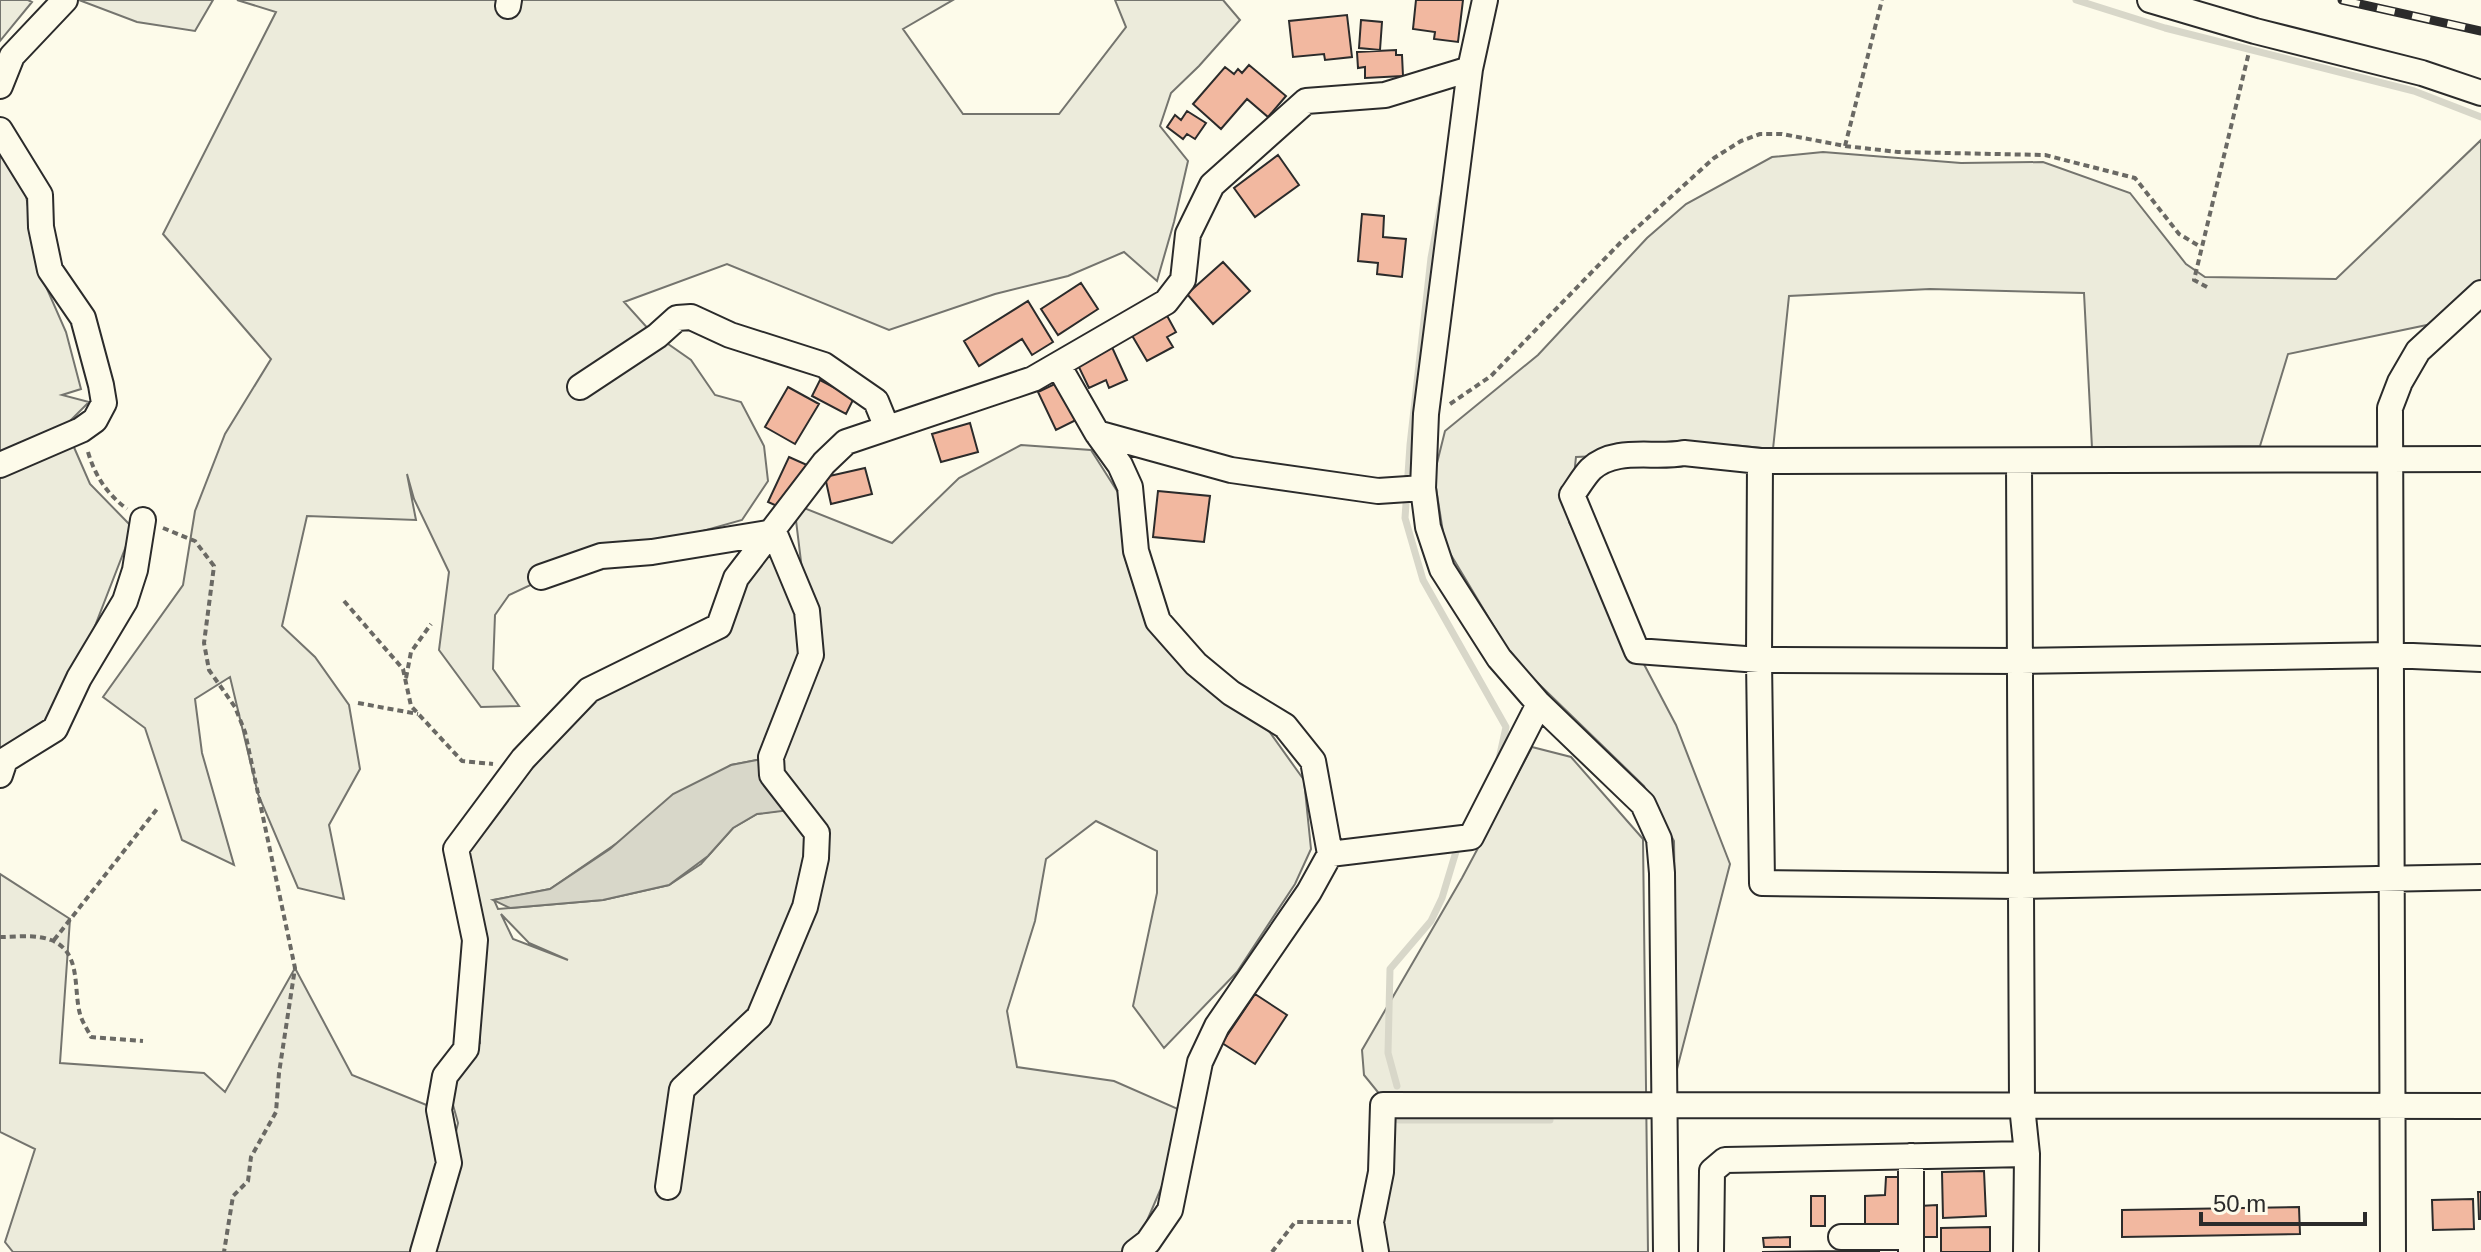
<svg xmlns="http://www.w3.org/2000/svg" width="2481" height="1252" font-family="Arial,sans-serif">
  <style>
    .green { fill: #ecebdb; stroke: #74746e; stroke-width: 2; fill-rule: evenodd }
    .water { fill: #d8d7c9; stroke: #74746e; stroke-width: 2 }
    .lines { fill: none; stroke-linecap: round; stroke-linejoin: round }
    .stream { stroke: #d8d7c9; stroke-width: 7 }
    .building { fill: #f2b8a0; stroke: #2b2b2b; stroke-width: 2 }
    .minor-casing { stroke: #2b2b2b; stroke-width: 28 }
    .path { stroke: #6a6964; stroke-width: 4; stroke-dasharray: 6 4; stroke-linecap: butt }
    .minor { stroke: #fdfbea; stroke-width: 24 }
    .rail-casing { stroke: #2b2b2b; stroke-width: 9 }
    .rail { stroke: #fdfbea; stroke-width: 6; stroke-dasharray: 18; stroke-linecap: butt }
  </style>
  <rect width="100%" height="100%" fill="#fdfbea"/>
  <!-- green -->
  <path class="green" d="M0,0H28L32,2L0,41Z
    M79,0H213L195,31L137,22Z
    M237,0H953L903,29L963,114H1059L1126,27L1115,0H1223L1240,20L1199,66L1171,93L1160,126L1188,161L1174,222L1157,281L1124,252L1068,276L995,294L889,330L727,264L624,302L651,332L691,360L715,395L741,402L764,446L768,481L742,520L678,538L614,546L509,595L495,615L493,669L519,706L481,707L439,650L449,572L414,499L407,474L416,520L307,516L282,626L315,657L349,705L360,769L329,825L344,899L298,888L258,794L230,677L195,699L202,753L234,865L182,840L145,728L103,697L183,585L195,511L225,434L271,359L163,234L276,12Z
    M2481,140V283L2441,322L2288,354L2260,446L2092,448L2084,293L1930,289L1789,296L1773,449L1732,445L1700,452L1576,457L1569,522L1676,725L1730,864L1677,1069L1674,841L1644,786L1514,660L1445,545L1434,475L1445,431L1538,355L1647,238L1686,204L1772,157L1823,152L1961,163L2043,162L2130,193L2186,264L2205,277L2336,279Z
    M0,149L25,190L40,273L66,332L81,389L62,395L89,402L64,427L0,454Z
    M73,445L90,484L133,528L55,729L0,768V477Z
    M1021,445L1091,450L1119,494L1125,558L1147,626L1261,720L1304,780L1311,849L1295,884L1237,972L1164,1048L1133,1006L1157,893V851L1096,821L1046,859L1035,921L1007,1011L1017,1067L1114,1081L1178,1109L1165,1179L1140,1237L1121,1252H13L5,1242L35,1149L0,1132V874L70,919L60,1063L204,1073L225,1092L295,968L352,1075L439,1110L449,1161L458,1123L445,1076L480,1043L473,961L485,927L458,859L561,733L563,717L719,626L774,532L807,611L794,504L892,543L959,478ZM771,757L798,808L757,814L733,828L701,864L669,885L603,900L498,909L494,900L550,889L731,765ZM501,914L529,943L568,960L513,939Z
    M1532,747L1571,757L1643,839L1648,1252H1387C1374,1214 1384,1144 1386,1102L1364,1075L1362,1050L1462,878Z"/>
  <!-- water -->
  <path class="water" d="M762,759L798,809L757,814L733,828L708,856L669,885L603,900L510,908L493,900L550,889L610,849L673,794L731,765Z"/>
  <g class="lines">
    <!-- stream -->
    <path class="stream" d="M2076,0L2165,28L2414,91L2481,117
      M1442,198L1431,258L1410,445L1405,518L1423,580L1506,727L1499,759
      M1397,1086L1388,1053L1390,969L1431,921L1442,898L1458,845
      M1399,1120H1550"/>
  </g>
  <!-- building -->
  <path class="building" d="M1416,0H1463L1458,42L1434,39L1435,32L1413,29Z
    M1347,15L1352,57L1325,60L1324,54L1293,57L1289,21Z
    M1361,20L1382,22L1380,50L1359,48Z
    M1396,50V55H1402L1403,76L1365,78V67L1358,68L1357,52Z
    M1249,65L1286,96L1268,117L1247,99L1221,129L1193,104L1225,67L1234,74L1238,69L1242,73Z
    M1187,111L1206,123L1195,139L1187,134L1183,139L1167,127L1175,115L1181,120Z
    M1278,155L1299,185L1255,217L1234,188Z
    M1362,214L1384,216L1383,237L1406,239L1402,277L1377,274L1378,263L1358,261Z
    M1223,262L1250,291L1213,324L1187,294Z
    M1081,283L1098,309L1058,335L1041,309Z
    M1028,301L1053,342L1032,355L1022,339L979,366L964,341Z
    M1165,312L1176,332L1167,337L1173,347L1147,361L1130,332Z
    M1111,345L1127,380L1109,388L1106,380L1089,388L1076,361Z
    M820,380L854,398L846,414L812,396Z
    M1061,381L1078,419L1056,430L1038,392Z
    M788,387L819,404L795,444L765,427Z
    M970,423L978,452L941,462L932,434Z
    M789,457L807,465L786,510L768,502Z
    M865,468L872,494L831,504L825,477Z
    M1158,491L1210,496L1204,542L1153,537Z
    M1255,994L1287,1015L1255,1064L1222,1043Z
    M1984,1171L1986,1216L1943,1218L1942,1172Z
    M1886,1177H1905V1227L1865,1228V1196L1885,1195Z
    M2478,1192H2481V1219H2479Z
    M1811,1196H1825V1226H1811Z
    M2473,1199L2474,1229L2433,1230L2432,1200Z
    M1937,1205V1237H1920L1919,1206Z
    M2299,1207L2300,1234L2122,1237V1210Z
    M1990,1227V1252H1941V1228Z
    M1790,1237V1247H1764L1763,1238Z
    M1843,1243H1879V1252H1762L1843,1251Z"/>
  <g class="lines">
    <!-- minor casing -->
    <g class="minor-casing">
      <path id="minor" d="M1485,0L1470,69L1426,414L1423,488L1428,527L1442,569L1499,658L1539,704L1643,804L1659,839L1662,873L1666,1252
        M2150,0L2255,31L2422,73L2481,93
        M508,6L509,0
        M0,86L12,56L65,0
        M0,130L40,195L41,227L50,270L83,318L101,385L104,403L95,420L81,430L0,465
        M1058,365L1097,433L1231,470L1378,491L1423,488
        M580,387L657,336L677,318L691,317L730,335L824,365L876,401L887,428
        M1097,433L1120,465L1130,487L1136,551L1158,621L1196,664L1231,693L1285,726L1313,761L1330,854
        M2481,459L1760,461L1759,660L1762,883L2021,886L2481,877
        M1760,461L1684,453C1654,459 1616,446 1591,469C1584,476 1578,487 1572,495L1637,651L1759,660L2021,661L2390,655L2481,659
        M2019,462L2022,1106L2027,1154L2026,1252
        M541,577L601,556L652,552L774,532L807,611L811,655L771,757L772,775L817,833L816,858L805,907L759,1017L682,1089L668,1187
        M0,775L5,760L55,729L79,678L125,601L135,570L143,520
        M1911,1156V1252
        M1841,1237H1911
        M423,1252L449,1163L439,1110L445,1076L466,1049L475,940L456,849L523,759L589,690L719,626L736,578L824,463L846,442L1033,379L1166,302L1183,280L1188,234L1212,185L1306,101L1385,95L1470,69
        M1135,1252L1148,1242L1170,1210L1200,1062L1217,1026L1309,892L1330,854L1471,837L1539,704
        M1376,1252L1371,1222L1381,1172L1383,1105L2481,1106
        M1711,1252L1712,1171L1725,1160L2027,1154
        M2393,1252L2390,408L2400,382L2418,351L2481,293"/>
    </g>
    <!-- path -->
    <path class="path" d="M1845,146L1882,0
      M2207,287L2194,280L2249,52
      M1450,404L1491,376L1621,242L1714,158L1741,141L1760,134H1782L1845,146L1898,152L2045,155L2135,178L2179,234L2201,247
      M88,452C95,476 107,494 127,509
      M163,528L195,541L214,566L204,643L209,670L235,707L245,732L295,968L279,1073L276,1112L251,1157L248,1181L233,1196L224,1252
      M344,601L403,669L411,706L462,761L493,764
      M406,678L411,652L431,624
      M358,703L418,714
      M0,937C16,937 35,934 51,940C82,952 73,989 80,1014C82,1022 88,1030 91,1037L143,1041
      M54,940L157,809
      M1272,1252L1295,1222H1351"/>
    <!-- minor -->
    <use href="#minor" class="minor"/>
    <!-- rail casing -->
    <g class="rail-casing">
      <path id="rail" d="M2342,0L2481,31"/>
    </g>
    <!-- rail -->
    <use href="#rail" class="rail"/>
  </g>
  <!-- scale -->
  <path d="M2201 1212v12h164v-12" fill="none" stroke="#2b2b2b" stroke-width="4"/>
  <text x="2213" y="1212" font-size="24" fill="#2b2b2b" stroke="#fdfbea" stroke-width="6" paint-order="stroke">50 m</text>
</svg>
